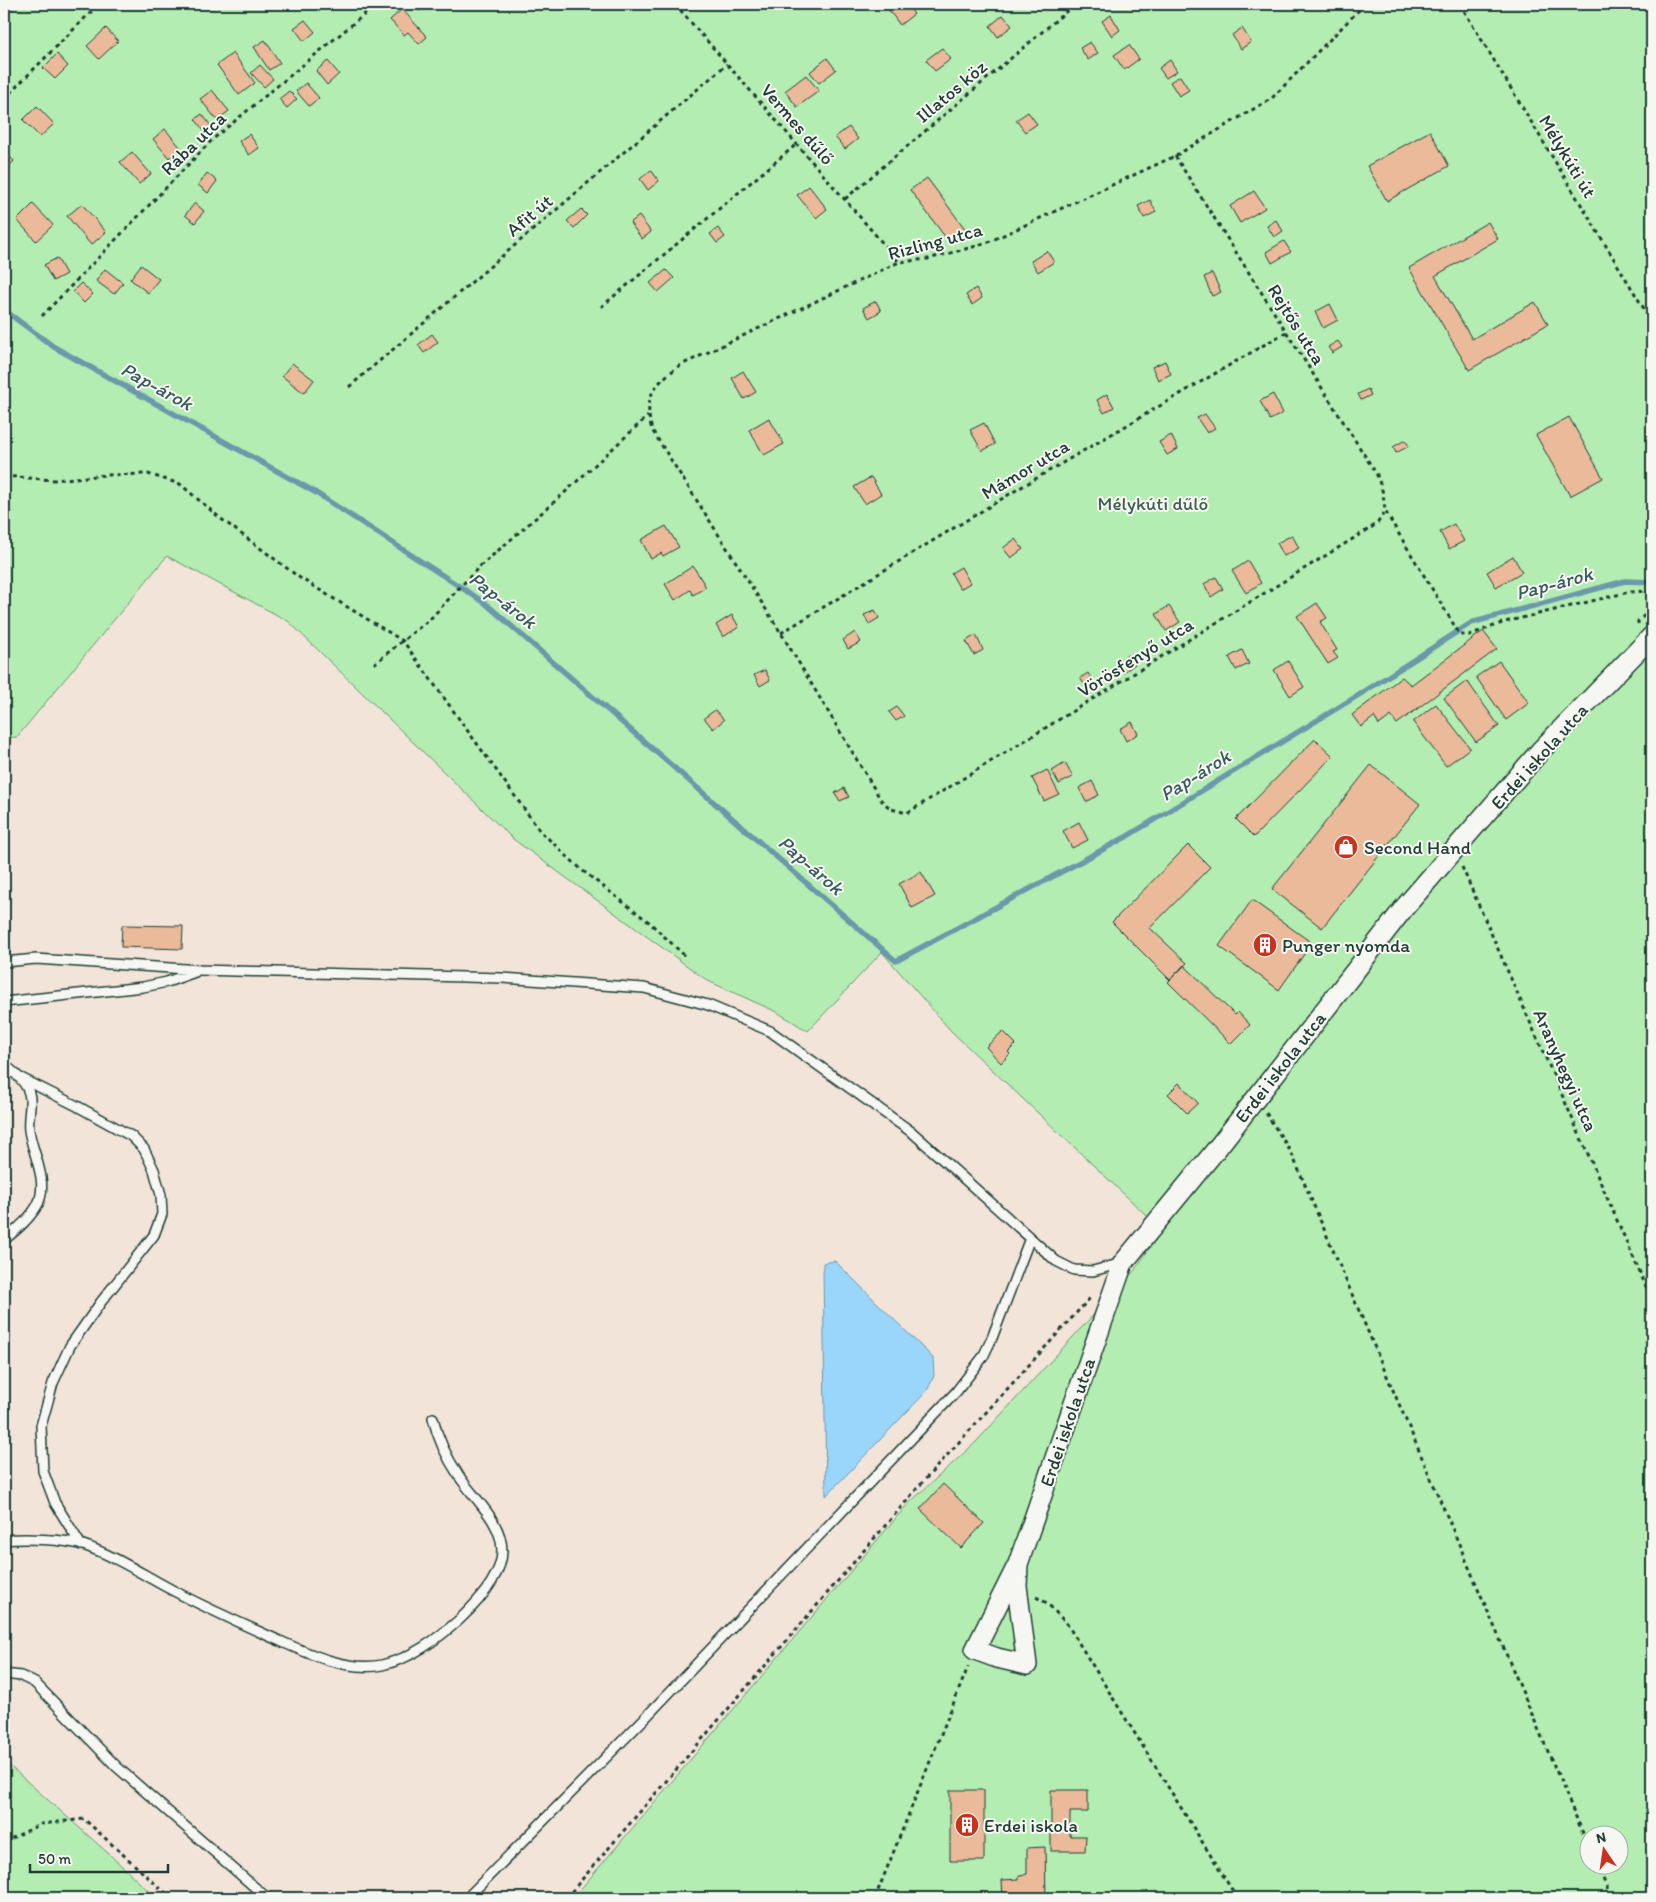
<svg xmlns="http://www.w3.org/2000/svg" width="1656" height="1902" font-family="Itim,sans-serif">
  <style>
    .green { fill: #b4edb1; stroke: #6a9572; fill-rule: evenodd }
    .water { fill: #9ad6fb; stroke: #6999ab }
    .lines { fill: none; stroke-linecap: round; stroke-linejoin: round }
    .stream { stroke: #6999ab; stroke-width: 5.5 }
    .building { fill: #eaba9a; stroke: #1f3d34 }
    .service-casing { stroke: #1f3d34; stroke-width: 12 }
    .minor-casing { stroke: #1f3d34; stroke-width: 22 }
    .path { stroke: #1f3d34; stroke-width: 3; stroke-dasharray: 4 4; stroke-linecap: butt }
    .service { stroke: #f6f6f2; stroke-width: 9 }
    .minor { stroke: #f6f6f2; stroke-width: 19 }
    .labels { text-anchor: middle; stroke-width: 4; stroke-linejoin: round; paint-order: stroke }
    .street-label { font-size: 19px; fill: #1f3d34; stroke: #f6f6f2 }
    .park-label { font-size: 19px; fill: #3d604d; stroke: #f6f6f2 }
    .poi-label { font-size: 19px; fill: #1f3d34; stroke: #f6f6f2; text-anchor: start }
    .water-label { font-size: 20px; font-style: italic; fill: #385c5c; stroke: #f6f6f2 }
  </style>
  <rect width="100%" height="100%" fill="#f2e4d8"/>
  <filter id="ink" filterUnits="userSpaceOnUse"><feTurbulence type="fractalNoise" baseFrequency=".02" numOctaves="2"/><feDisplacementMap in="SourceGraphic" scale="10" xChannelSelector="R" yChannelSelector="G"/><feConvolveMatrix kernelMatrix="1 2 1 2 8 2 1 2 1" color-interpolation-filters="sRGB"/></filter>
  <g filter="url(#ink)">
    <!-- green -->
    <path class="green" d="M4,4H1652V1898H573L907,1505L975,1443L1134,1271L1162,1230L951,1031L882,952L808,1031L777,1012L708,981L513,839L288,621L167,556L17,737L4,738ZM1588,1834H1618V1864H1588Z
      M4,1761L109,1854L156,1898H4Z"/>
    <!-- water -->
    <path class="water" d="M835,1261L933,1358L934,1376L927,1391L826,1496L823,1263Z"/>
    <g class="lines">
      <!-- stream -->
      <path class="stream" d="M4,310L54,347L313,491L485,603L896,961L1126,837L1362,693L1471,623L1625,581L1652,582"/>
    </g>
    <!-- building -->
    <path class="building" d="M413,4H428L419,11Z
      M888,4H906L914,14L900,25L885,5Z
      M402,9L427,37L419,44L408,32L404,35L390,20Z
      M1003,15L1012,26L998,37L990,26Z
      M1111,15L1120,30L1112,36L1102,21Z
      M305,20L315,32L304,41L294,28Z
      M106,28L118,41L99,59L87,46Z
      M1242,28L1251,42L1241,49L1232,35Z
      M265,40L280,63L269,70L254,47Z
      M1090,42L1098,53L1088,60L1080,48Z
      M1129,45L1139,59L1124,70L1114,55Z
      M942,48L951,59L935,71L926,60Z
      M233,53L255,83L239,95L217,65Z
      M57,54L68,66L55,79L43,68Z
      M827,58L836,70L819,83L810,72Z
      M1170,60L1177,71L1166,78L1159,68Z
      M328,61L339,74L327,85L316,71Z
      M260,65L273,79L264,87L251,73Z
      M806,75L819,91L797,107L785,91Z
      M1180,76L1189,90L1179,96L1170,82Z
      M306,83L319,98L309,106L296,91Z
      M212,90L229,111L217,120L200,99Z
      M289,91L297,99L287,108L279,99Z
      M37,106L54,124L40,137L23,120Z
      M1028,112L1037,124L1025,132L1016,120Z
      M202,114L211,126L204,131L195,119Z
      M849,127L858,139L845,149L835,137Z
      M165,129L181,148L169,158L153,139Z
      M1430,131L1449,166L1387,201L1367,166Z
      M249,134L259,148L249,155L239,141Z
      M4,151L14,161L4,172Z
      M132,152L151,174L139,184L120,162Z
      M651,170L659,181L648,190L640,179Z
      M207,173L217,181L208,193L198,185Z
      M927,178L966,230L949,242L910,190Z
      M809,186L827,209L816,218L797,195Z
      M1254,191L1265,208L1240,223L1230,206Z
      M1150,200L1156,212L1144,218L1138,206Z
      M195,203L204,211L195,223L185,215Z
      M33,204L53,225L36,241L17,220Z
      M82,204L106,232L91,245L67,216Z
      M581,209L587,215L574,228L567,221Z
      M639,216L651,232L642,239L630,223Z
      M1276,220L1283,231L1274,237L1267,226Z
      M1488,222L1498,239L1435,276L1472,339L1535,302L1548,324L1469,370L1409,268Z
      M718,228L725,237L717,243L710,234Z
      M1284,241L1291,252L1272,263L1266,252Z
      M1047,251L1054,262L1038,272L1031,261Z
      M57,258L66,274L53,281L44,265Z
      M141,265L159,279L148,293L130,279Z
      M105,269L123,283L114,294L96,281Z
      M666,270L674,278L658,292L650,283Z
      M1212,273L1221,292L1212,296L1204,277Z
      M81,283L93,294L84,303L73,291Z
      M976,288L982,298L972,305L966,295Z
      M876,301L881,311L869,318L863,308Z
      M1330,304L1338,320L1323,328L1315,312Z
      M432,334L438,342L424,353L418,345Z
      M1338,341L1342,347L1332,353L1328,347Z
      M1165,361L1171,374L1158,380L1152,367Z
      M292,363L314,380L304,393L282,376Z
      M743,371L756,392L744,399L732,378Z
      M1368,389L1371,395L1361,400L1358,394Z
      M1107,394L1114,407L1104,413L1097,400Z
      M1273,394L1283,413L1270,420L1260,401Z
      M1205,414L1215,428L1207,433L1197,418Z
      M1569,417L1603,478L1570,496L1536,435Z
      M769,418L784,444L764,455L749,430Z
      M984,423L995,444L982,451L970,430Z
      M1171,435L1178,449L1167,455L1159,442Z
      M1405,440L1409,446L1396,453L1393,447Z
      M871,477L881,494L865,504L854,487Z
      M1454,524L1464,541L1449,549L1440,532Z
      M666,526L679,547L663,556L661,553L651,559L641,540Z
      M1292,535L1299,548L1284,556L1277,543Z
      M1015,539L1023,549L1011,558L1003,548Z
      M1513,556L1522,572L1496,587L1487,572Z
      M1248,561L1261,583L1246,593L1232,571Z
      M693,566L706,587L693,595L690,590L675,600L665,584Z
      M961,567L970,583L960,589L951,573Z
      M1216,577L1223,589L1211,597L1204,584Z
      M1317,603L1327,618L1320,622L1337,650L1333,652L1338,658L1328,664L1297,616Z
      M1169,606L1180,622L1166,631L1156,614Z
      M875,610L879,618L869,624L864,615Z
      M732,615L739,627L723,637L716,625Z
      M1483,631L1497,649L1397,724L1391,716L1379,725L1374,717L1361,727L1352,715L1402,677L1411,685Z
      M855,632L861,642L848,649L843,640Z
      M976,635L983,650L974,655L966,641Z
      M1242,650L1249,664L1236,670L1229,657Z
      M1128,655L1135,664L1123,673L1116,663Z
      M1288,661L1304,687L1290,696L1274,670Z
      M1499,661L1529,703L1506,720L1476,677Z
      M765,670L770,680L760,686L754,675Z
      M1088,673L1092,679L1084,684L1080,678Z
      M1467,681L1499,726L1476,742L1444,698Z
      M1436,704L1470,748L1446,766L1413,722Z
      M897,707L904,716L896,721L889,712Z
      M715,710L724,720L713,729L704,718Z
      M1132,722L1138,734L1126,741L1120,729Z
      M1315,739L1333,756L1254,837L1236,819Z
      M1065,763L1073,777L1059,784L1052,771Z
      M1371,765L1420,804L1322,928L1272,889Z
      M1047,770L1059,794L1044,801L1032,778Z
      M1092,781L1099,795L1086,802L1079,788Z
      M844,788L849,797L840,801L835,793Z
      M1079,822L1088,840L1072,848L1063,831Z
      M1188,845L1210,867L1150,928L1187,963L1170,980L1112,922Z
      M921,872L935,896L912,908L899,884Z
      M1252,900L1312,943L1279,990L1219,946Z
      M122,925L183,926L182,949L121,947Z
      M1184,965L1235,1015L1238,1012L1250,1025L1231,1044L1168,982Z
      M1003,1031L1016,1044L1008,1052L1010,1054L1001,1063L986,1047Z
      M1179,1083L1198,1103L1187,1113L1168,1094Z
      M943,1484L984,1523L961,1548L920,1509Z
      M950,1790H984V1861H950Z
      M1051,1790H1088V1812H1070V1836H1086L1085,1851H1051Z
      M1045,1847L1046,1898H1003L1002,1880L1019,1879V1875L1027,1874V1848Z"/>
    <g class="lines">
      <!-- service casing -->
      <g class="service-casing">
        <path id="service" d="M4,962L36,959L200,970L502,978L644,988L708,1005L770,1031L913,1133L1056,1261L1074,1270L1093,1271L1122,1263
          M4,1002L143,987L167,982L195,972
          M4,1064C12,1071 22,1078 27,1088C34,1101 27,1116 29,1130C32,1153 49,1180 38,1204C30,1219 16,1230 4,1240
          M21,1078L77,1106L131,1136L144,1149L154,1170L161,1195L162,1214L154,1235L101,1302L70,1346L53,1383L41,1426L43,1471L55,1503L81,1545
          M4,1540C24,1538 63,1539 83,1545C116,1556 143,1575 174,1591C208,1609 244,1625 280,1641C309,1654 349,1672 382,1665C412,1658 436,1640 459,1620C476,1604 502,1576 502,1551C502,1521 474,1499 459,1476C447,1458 438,1440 433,1418
          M4,1674L21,1676L35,1683L117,1767L267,1898
          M467,1898L645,1718L956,1392L983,1357L992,1338L1030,1238"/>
      </g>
      <!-- minor casing -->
      <g class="minor-casing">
        <path id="minor" d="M1018,1564L1017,1586L1027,1665L997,1658L975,1650L1018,1564L1123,1263L1215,1151L1404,908L1540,751L1652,636"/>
      </g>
      <!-- path -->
      <path class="path" d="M675,4L899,262
        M1365,4L1272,98L1175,156L984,244L928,259L899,262L679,366C653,385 643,397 652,430L781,633L881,800L891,809L907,813L1377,524L1385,511
        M1460,4L1652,322
        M4,99L99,4
        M1175,156L1377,475L1383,493L1385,511L1460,635H1469L1505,622L1629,592L1646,591L1652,596
        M845,199L1075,4
        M601,307L797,144
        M42,316L213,139L377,4
        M349,387L727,64
        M4,476L54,480L106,475L148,474L180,484L220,518L300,578L403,641L540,831L583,871L649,922L685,956
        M1638,624V621L1652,609
        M781,633L1018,489L1286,332
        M374,664L431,618L478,568L561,496L648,416
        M1462,867L1652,1300
        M1266,1113L1291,1152L1588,1845
        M1036,1597L1047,1603L1067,1624L1237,1898
        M4,1842L41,1824L84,1819L171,1898
        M1597,1864L1611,1898
        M566,1898L920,1485L1090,1298
        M875,1898L968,1667"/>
      <!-- service -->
      <use href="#service" class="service"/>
      <!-- minor -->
      <use href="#minor" class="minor"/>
    </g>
  </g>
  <!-- icons -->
  <defs>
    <g id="shop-disc" transform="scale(1.25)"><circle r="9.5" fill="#c8321e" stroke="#f6f6f2"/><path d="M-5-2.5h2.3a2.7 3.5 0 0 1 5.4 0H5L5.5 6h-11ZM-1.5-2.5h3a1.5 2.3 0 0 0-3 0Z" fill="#fff"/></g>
    <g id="building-disc" transform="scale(1.25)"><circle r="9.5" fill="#c8321e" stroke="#f6f6f2"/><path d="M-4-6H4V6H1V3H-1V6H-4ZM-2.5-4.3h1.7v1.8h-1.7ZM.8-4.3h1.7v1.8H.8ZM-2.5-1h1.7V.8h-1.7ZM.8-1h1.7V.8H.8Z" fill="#fff"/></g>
  </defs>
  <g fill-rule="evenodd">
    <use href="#shop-disc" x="1346" y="847"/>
    <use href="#building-disc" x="1265" y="945"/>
    <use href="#building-disc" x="967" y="1825"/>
  </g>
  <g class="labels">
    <!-- street labels -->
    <g class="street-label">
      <text transform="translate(951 91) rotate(-40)" y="7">Illatos köz</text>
      <text transform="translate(798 124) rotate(49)" y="7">Vermes dűlő</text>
      <text transform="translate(193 143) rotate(-44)" y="7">Rába utca</text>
      <text transform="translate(1568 156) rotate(59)" y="7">Mélykúti út</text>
      <text transform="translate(529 215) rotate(-40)" y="7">Afit út</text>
      <text transform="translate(935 241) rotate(-15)" y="7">Rizling utca</text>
      <text transform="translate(1297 324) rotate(58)" y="7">Rejtős utca</text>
      <text transform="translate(1025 469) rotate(-31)" y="7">Mámor utca</text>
      <text transform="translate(1135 657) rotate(-32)" y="7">Vörösfenyő utca</text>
      <text transform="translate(1539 756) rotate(-48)" y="7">Erdei iskola utca</text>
      <text transform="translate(1280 1067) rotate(-52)" y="7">Erdei iskola utca</text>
      <text transform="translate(1566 1070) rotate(66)" y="7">Aranyhegyi utca</text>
      <text transform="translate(1067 1422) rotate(-71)" y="7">Erdei iskola utca</text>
    </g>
    <!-- park labels -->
    <g class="park-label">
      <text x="1153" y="510">Mélykúti dűlő</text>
    </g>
    <!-- poi labels -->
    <g class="poi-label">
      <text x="1364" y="854">Second Hand</text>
      <text x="1282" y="952">Punger nyomda</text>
      <text x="984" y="1832">Erdei iskola</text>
    </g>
    <!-- water labels -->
    <g class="water-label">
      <text transform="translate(157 386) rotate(29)" y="7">Pap-árok</text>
      <text transform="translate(1554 583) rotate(-15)" y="7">Pap-árok</text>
      <text transform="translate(503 600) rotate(38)" y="7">Pap-árok</text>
      <text transform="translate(1195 775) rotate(-32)" y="7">Pap-árok</text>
      <text transform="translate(811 865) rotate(41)" y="7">Pap-árok</text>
    </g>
  </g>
  <!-- margin -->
  <rect width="1656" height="1902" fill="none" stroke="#f6f6f2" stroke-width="20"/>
  <rect x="10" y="10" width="1636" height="1882" fill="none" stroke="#1f3d34" stroke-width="2" filter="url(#ink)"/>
  <!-- north arrow -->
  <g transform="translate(1604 1850) rotate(347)"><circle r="24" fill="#f6f6f2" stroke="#a0aca6"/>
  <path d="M0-4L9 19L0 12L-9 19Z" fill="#c8321e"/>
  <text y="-8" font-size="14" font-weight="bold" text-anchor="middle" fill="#1f3d34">N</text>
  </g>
  <!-- scale -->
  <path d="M30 1864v8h138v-8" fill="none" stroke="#1f3d34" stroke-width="2.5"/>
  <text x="38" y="1864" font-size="15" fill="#1f3d34" stroke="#f6f6f2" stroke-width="4" paint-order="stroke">50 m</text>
</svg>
